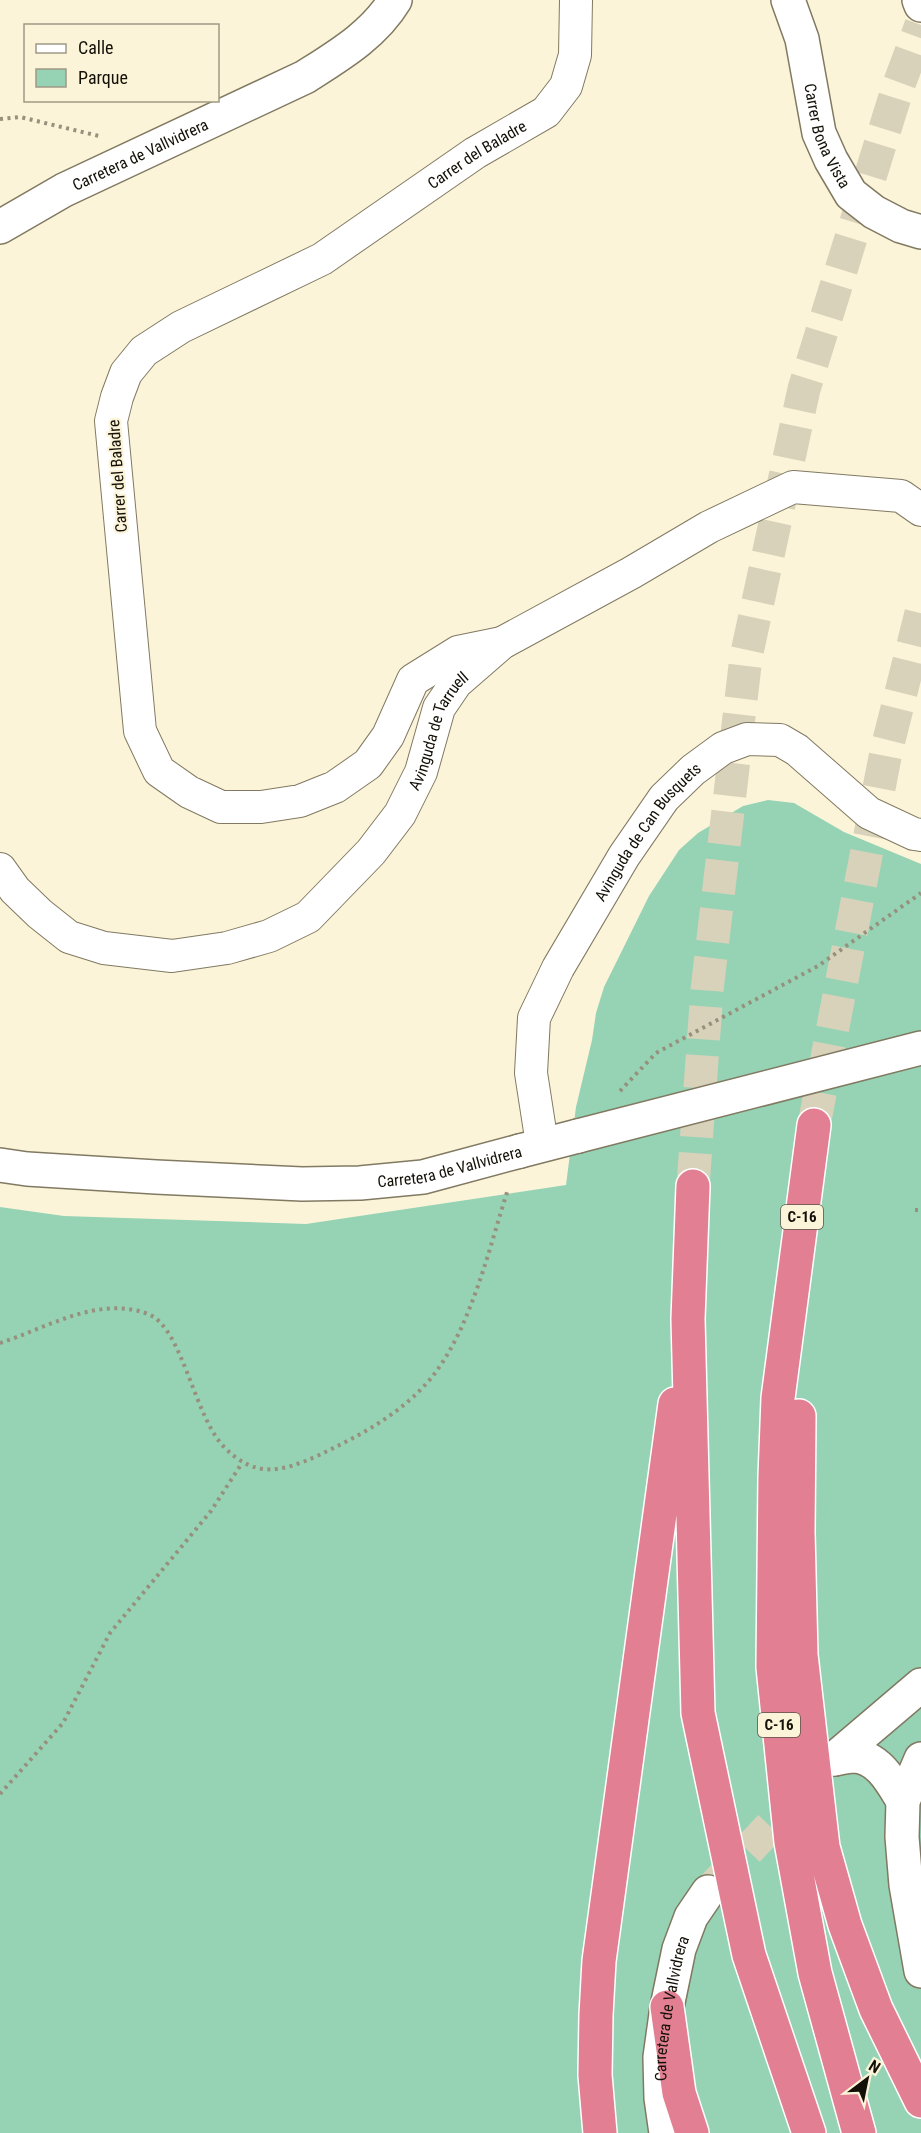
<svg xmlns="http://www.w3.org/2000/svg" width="921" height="2133" font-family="'Roboto Condensed',sans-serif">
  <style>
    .green { fill: #96d3b5 }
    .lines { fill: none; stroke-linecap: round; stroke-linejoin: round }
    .secondary-tunnel { stroke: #d9d2ba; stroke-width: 33; stroke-dasharray: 33 16; stroke-linecap: butt }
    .motorway-tunnel { stroke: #d9d2ba; stroke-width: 33; stroke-dasharray: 33 16; stroke-linecap: butt }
    .minor-casing { stroke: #817961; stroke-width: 34 }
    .tertiary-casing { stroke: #817961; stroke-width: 36 }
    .secondary-casing { stroke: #817961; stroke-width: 36 }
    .motorway-casing { stroke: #fff; stroke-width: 36 }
    .path { stroke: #96907d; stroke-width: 4; stroke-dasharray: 3 4.5; stroke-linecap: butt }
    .minor { stroke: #fff; stroke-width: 32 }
    .tertiary { stroke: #fff; stroke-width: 33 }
    .secondary { stroke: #fff; stroke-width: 33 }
    .motorway { stroke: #e27f92; stroke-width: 33 }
    .labels { text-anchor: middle; stroke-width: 4.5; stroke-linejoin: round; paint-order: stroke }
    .shield { fill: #fcf4d9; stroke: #595446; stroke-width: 1.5 }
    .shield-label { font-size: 15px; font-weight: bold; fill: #131007 }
    .street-label { font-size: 16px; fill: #131007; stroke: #fcf4d9 }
  </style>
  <rect width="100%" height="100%" fill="#fcf4d9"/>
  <!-- green -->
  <path class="green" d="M768,800L794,803L844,832L921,864V2133H0V1207L64,1216L306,1224L566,1185L576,1107L592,1040L596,1013L604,987L649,896L679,850L698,833L743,806Z"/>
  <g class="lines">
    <!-- secondary-tunnel -->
    <path class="secondary-tunnel" d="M714,1886L804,1791"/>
    <!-- motorway-tunnel -->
    <path class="motorway-tunnel" d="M814,1125L886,752L921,613
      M693,1186L707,990L746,657L804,389L898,87L921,25"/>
    <!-- minor casing -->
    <g class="minor-casing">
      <g id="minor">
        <path id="s1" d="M502,643L458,652L413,680L388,736L368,764L335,787L300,801L261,807H221L189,792L159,771L140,731L111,421L117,397L126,373L144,351L181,327L322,259L475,153L546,112L566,86L575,55L576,0"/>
        <path id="s2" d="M0,869L15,890L40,914L69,937L104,948L172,956L227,948L269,936L308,917L371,852L400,814L421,772L439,708L456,683L502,643L631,573L709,527L793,487L901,496L921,510"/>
        <path id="s3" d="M542,1144L531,1073L534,1018L558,968L624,856L664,798L693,770L723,748L747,739L780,740L797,750L869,813L914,834L921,835"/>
      </g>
    </g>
    <!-- tertiary casing -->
    <g class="tertiary-casing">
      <g id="tertiary">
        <path id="s4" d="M788,0L802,39L819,133L831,160L851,194L874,212L901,226L921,232"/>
        <path d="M919,0L921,5"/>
        <path d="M520,1151L578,1136"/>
        <path d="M834,1759C840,1758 848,1756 854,1756C879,1757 892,1783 903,1801"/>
      </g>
    </g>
    <!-- secondary casing -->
    <g class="secondary-casing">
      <g id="secondary">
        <path id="s5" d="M0,227L64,190L305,77C338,56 374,35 395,0"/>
        <path d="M578,1136L921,1048"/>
        <path id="s6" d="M0,1165L27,1169L156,1177L302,1184L360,1183L423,1177L520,1151"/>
        <path d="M834,1759L921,1685"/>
        <path d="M921,1759L903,1801L902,1837L906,1885L921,1971"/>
        <path id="s7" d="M666,2133L661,2098L660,2057L667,2007L679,1949L691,1917L708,1892"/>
      </g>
    </g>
    <!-- motorway casing -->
    <g class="motorway-casing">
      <path id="motorway" d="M814,1125L778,1398L775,1477L773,1667L791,1842L815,1973L859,2133
        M693,1186L688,1319L698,1713L749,1955L809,2133
        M799,1416L798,1532L801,1655L823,1847L845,1925L876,2009L921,2101
        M667,2007L679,2093L692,2133
        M600,2133L595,2075L596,2015L599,1961L675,1404"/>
    </g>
    <!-- path -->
    <path class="path" d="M0,119L20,117L99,136
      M620,1091L656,1053L818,966L921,893
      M915,1210H921
      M0,1343C47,1328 98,1295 148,1314C183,1327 194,1419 226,1449C256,1478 281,1472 317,1456C359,1436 402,1414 432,1377C471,1328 489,1249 508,1189
      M0,1794L63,1723L110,1633L211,1511L242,1463"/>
    <!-- minor -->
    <use href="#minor" class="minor"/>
    <!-- tertiary -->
    <use href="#tertiary" class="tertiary"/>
    <!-- secondary -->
    <use href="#secondary" class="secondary"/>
    <!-- motorway -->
    <use href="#motorway" class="motorway"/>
  </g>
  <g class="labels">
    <!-- shield labels -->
    <g class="shield">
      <rect x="781" y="1205" width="42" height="24" rx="4.5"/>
      <rect x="758" y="1713" width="42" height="24" rx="4.5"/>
    </g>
    <g class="shield-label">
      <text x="802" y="1222">C-16</text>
      <text x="779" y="1730">C-16</text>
    </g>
    <!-- street labels -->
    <g class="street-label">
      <text dy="6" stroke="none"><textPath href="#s4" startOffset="142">Carrer Bona Vista</textPath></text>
      <text dy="6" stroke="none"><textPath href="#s5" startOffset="158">Carretera de Vallvidrera</textPath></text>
      <text dy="6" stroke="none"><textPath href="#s1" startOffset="1245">Carrer del Baladre</textPath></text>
      <text transform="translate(117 476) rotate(-94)" y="6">Carrer del Baladre</text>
      <text dy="6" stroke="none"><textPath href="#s2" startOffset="576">Avinguda de Tarruell</textPath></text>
      <text dy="6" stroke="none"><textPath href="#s3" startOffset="346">Avinguda de Can Busquets</textPath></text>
      <text dy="6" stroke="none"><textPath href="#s6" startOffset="452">Carretera de Vallvidrera</textPath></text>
      <text dy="6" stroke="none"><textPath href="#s7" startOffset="126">Carretera de Vallvidrera</textPath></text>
    </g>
  </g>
  <!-- legend -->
  <rect x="24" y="24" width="195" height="78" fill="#fcf4d9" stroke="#9f9985" stroke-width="1.5"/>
  <rect x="36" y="44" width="30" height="9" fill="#ffffff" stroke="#9f9985" stroke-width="1.5"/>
  <text x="78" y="54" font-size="18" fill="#131007">Calle</text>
  <rect x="36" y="69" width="30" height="18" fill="#96d3b5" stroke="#9f9985" stroke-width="1.5"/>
  <text x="78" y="84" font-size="18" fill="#131007">Parque</text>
  <!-- north arrow -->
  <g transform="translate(867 2079) rotate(32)" stroke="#fcf4d9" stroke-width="4.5" paint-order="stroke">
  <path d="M0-4.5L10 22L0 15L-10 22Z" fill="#131007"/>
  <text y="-9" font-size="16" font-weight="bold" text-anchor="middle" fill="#131007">N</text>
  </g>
</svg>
